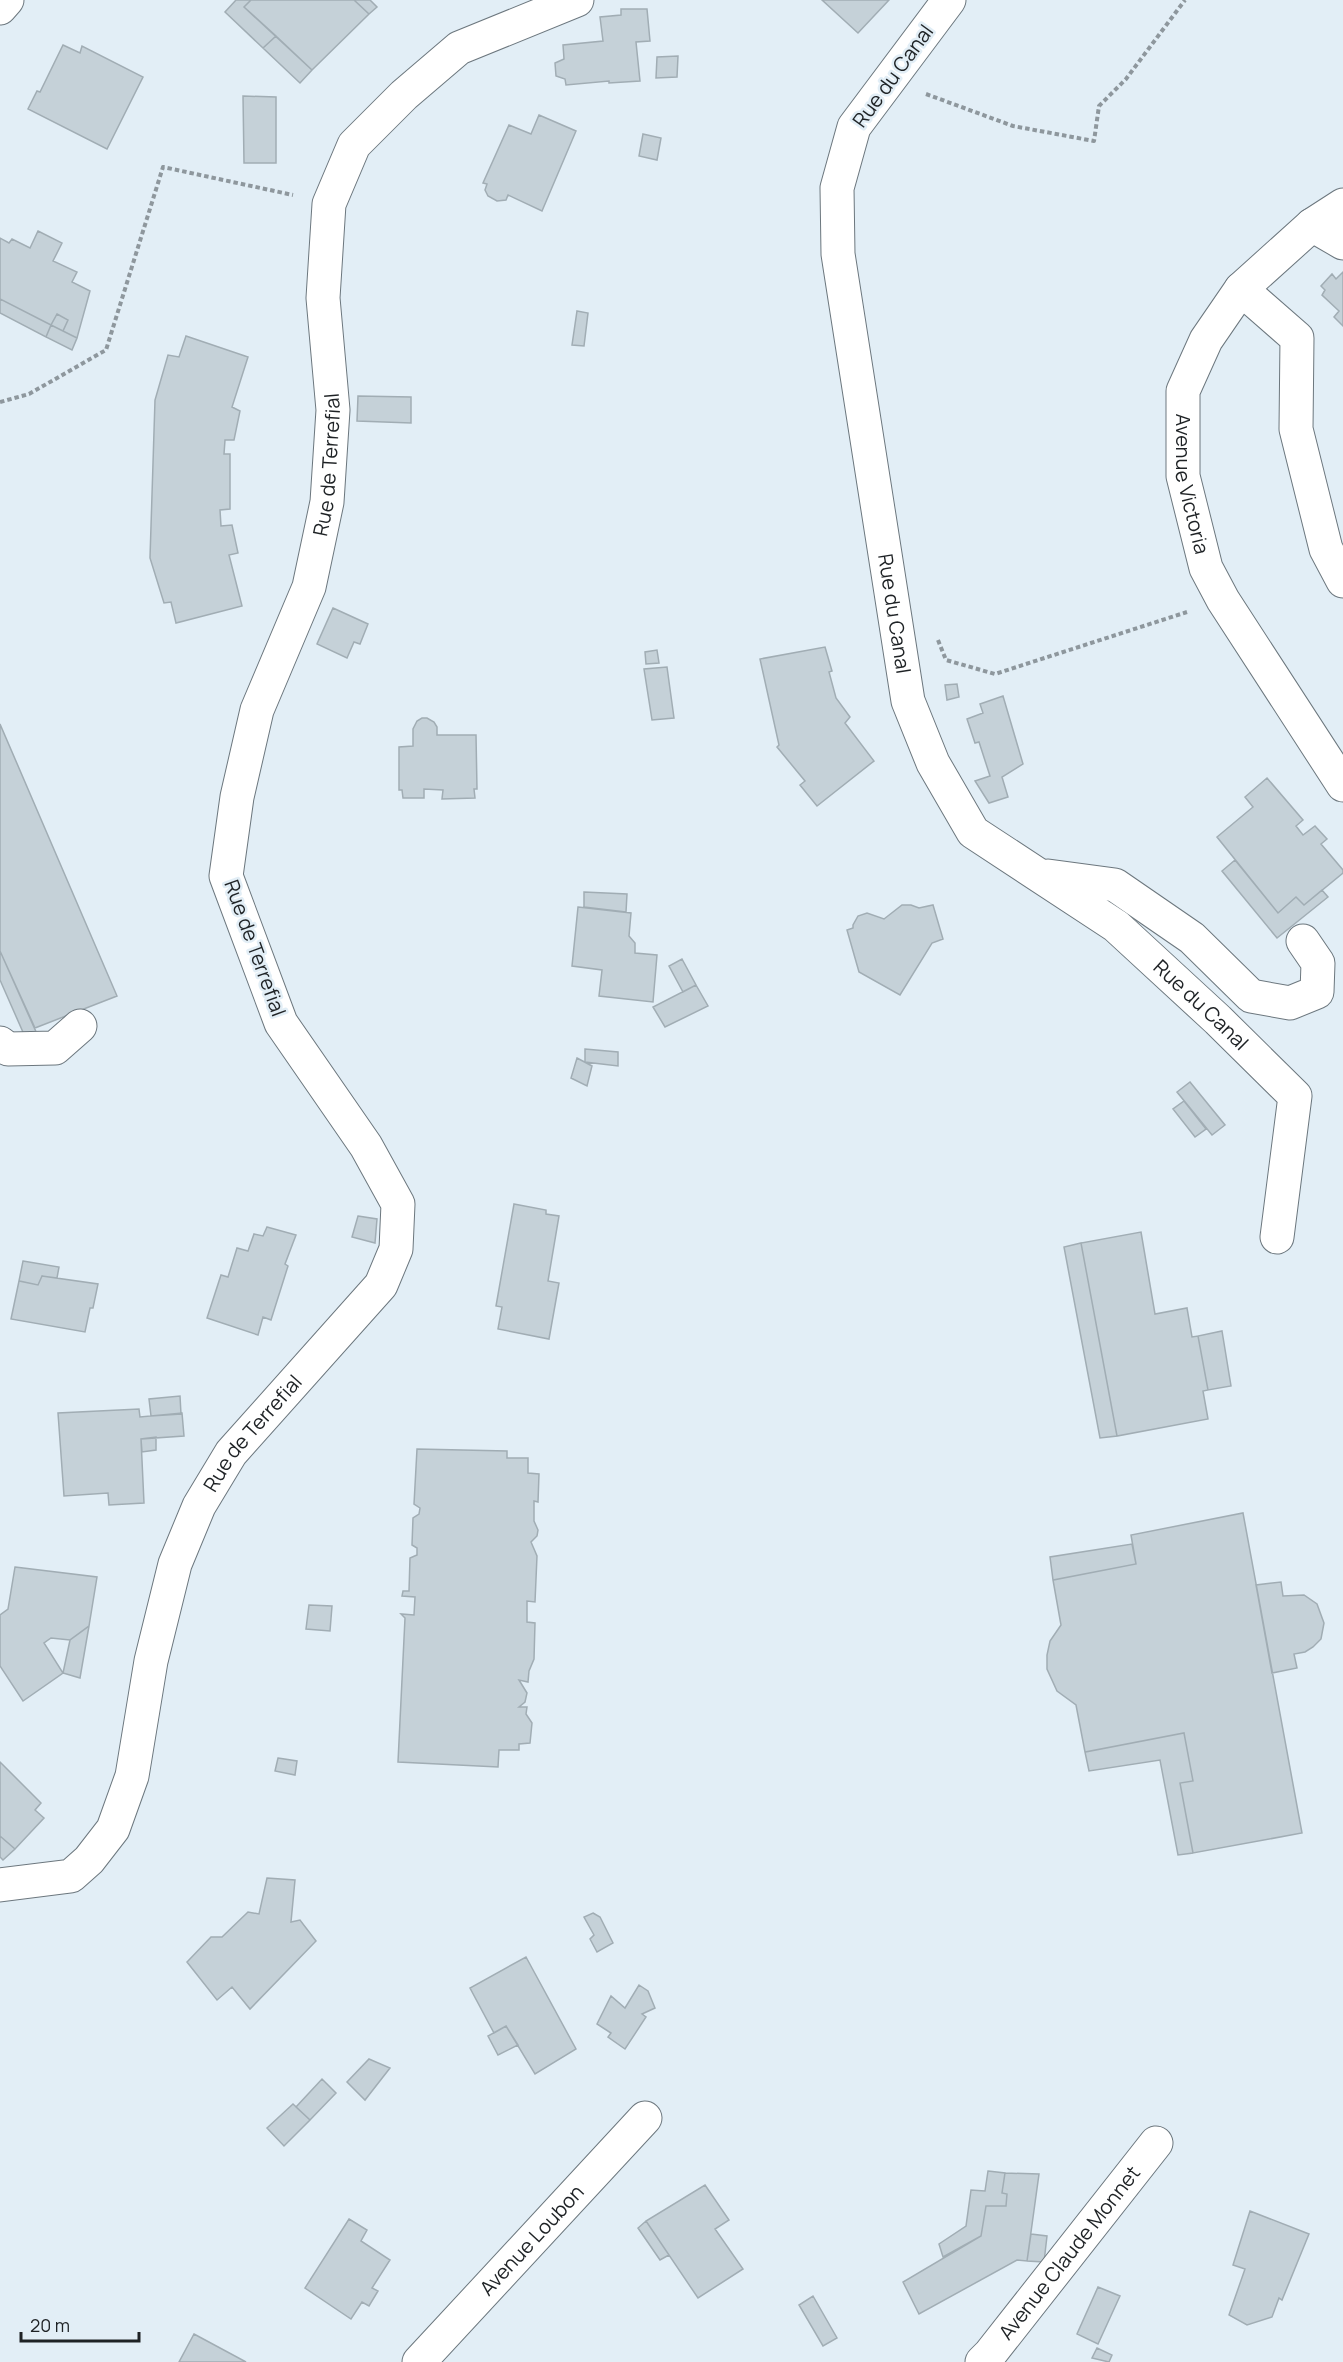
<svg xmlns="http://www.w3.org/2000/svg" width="1343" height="2362" font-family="Manrope,sans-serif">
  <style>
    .building { fill: #c5d1d8; stroke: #a1adb4; stroke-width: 1.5 }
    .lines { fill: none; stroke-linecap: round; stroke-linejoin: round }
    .minor-casing { stroke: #6c777e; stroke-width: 35 }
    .path { stroke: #8e979d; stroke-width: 4; stroke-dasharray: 4.5 3; stroke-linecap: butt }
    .minor { stroke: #fff; stroke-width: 33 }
    .labels { text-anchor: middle; stroke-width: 5; stroke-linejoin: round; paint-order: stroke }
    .street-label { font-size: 20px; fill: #1e2225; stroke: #e2eef6 }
  </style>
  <rect width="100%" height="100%" fill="#e2eef6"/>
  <!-- building -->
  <path class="building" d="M236,0H251L244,7L276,36L263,48L225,12Z
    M251,0H354L369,14L312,70L244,7Z
    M354,0H370L377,7L369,14Z
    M822,0H889L858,33Z
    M621,9H647L650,41L636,42L640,81L609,83V81L566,85L565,79L556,76L555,63L564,59L563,45L603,41L600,17L621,15Z
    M276,36L312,70L300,83L263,48Z
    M63,45L80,53L82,46L143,77L107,149L28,109L37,91L40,92Z
    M678,56L677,77L656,78L657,57Z
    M243,96L276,97V163H244Z
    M539,115L576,131L542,211L508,195L506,200L497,201L488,196L485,190L487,184L483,183L509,125L531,134Z
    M643,134L661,138L657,160L639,156Z
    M38,231L62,243L53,261L77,272L72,282L90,291L77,338L63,331L68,320L57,314L51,325L0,299V238L9,243L12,239L30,248Z
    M1343,272V326L1334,317L1339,311L1322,295L1325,290L1321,286L1332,274L1336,279Z
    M0,299L51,325L46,337L0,313Z
    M577,311L588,313L584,346L572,345Z
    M57,314L68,320L63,331L51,325Z
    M51,325L77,338L72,350L46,337Z
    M186,336L248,357L232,407L240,411L234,440H225L224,454H230V509L220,510L221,526L232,525L238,553L229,555L242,606L176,623L171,602L164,603L150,558L155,400L168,355L179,357Z
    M358,396L411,397V423L357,421Z
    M333,608L368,624L360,644L354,642L347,658L317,644Z
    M825,647L832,671L829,672L836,698L850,717L845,723L874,761L817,806L800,785L805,781L777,747L779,745L760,659Z
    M657,650L659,663L646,664L645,652Z
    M667,667L674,718L652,720L644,669Z
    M957,684L959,697L947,700L945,685Z
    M1003,696L1023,764L1002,777L1008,797L989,803L975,781L990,776L979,742L975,743L967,719L983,713L980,704Z
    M422,718H427L434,722L437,727V735H476L477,789H474L475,798L442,799L443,790L424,789V798H403L402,790H399V747L413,746V729L417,721Z
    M0,724L117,996L35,1028L0,951Z
    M1267,778L1303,820L1296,826L1303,835L1315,826L1327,839L1321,844L1343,870V873L1304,905L1296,897L1278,913L1217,837L1253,807L1245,797Z
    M1235,860L1278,913L1296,897L1304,905L1322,890L1328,897L1277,938L1222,871Z
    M584,892L627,894L626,912L584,907Z
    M902,905H911L919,908L933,905L943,939L932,943L900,995L859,972L847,930L853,928V925L858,916L867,913L884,919Z
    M578,907L631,913L629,936L635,943V953L657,955L653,1002L599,996L602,970L572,966Z
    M0,951L37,1034L26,1039L0,980Z
    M682,959L696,985L683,992L669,966Z
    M696,985L708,1006L665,1027L653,1007Z
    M585,1049L618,1052V1066L585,1062Z
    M577,1058L592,1066L587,1086L571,1078Z
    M1190,1082L1225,1125L1212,1135L1177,1092Z
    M1184,1101L1206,1129L1195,1137L1173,1109Z
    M514,1204L546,1210V1214L559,1216L548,1281L559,1283L549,1339L498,1329L502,1307L496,1306Z
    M358,1216L377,1219L375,1243L352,1237Z
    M267,1227L296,1235L285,1264L288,1266L271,1320L263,1317L258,1335L207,1318L221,1275L228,1277L237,1248L248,1251L254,1234L263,1236Z
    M1141,1232L1155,1314L1187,1308L1192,1337L1198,1336L1208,1390L1203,1391L1208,1419L1117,1436L1081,1243Z
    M1081,1243L1117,1436L1100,1438L1064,1247Z
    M23,1261L59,1267L57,1278L42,1276L38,1285L19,1281Z
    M42,1276L98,1284L93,1308H90L85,1332L11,1319L19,1281L38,1285Z
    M1222,1331L1231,1386L1208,1390L1198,1336Z
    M180,1396L181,1414L151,1416L149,1399Z
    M139,1409L140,1417L182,1413L184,1436L141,1439L144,1503L109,1505L108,1493L64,1496L58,1413Z
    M156,1437V1450L142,1452L141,1439Z
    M417,1449L507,1451V1458H528V1473L539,1474L538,1502L534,1501V1521L538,1530L537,1536L531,1542L537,1556L535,1602L527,1601V1622L535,1623L534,1659L529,1671L528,1682L519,1680L527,1693L525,1702L519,1707H527L526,1714L532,1723L530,1743L519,1744V1750H499L498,1767L398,1762L405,1618L401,1614L414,1615L415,1597L402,1596L403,1591H409L410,1558L417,1555V1548L412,1545L413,1518L419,1514L420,1508L414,1504Z
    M1243,1513L1302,1833L1193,1853L1180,1783L1193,1781L1184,1733L1085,1752L1076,1705L1057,1691L1047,1669V1655L1050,1641L1061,1625L1053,1580L1136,1564L1131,1535Z
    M1132,1544L1136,1564L1053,1580L1050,1557Z
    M15,1567L97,1577L89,1626L70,1640L51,1638L44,1643L63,1673L23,1701L0,1666V1615L8,1609Z
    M1281,1582L1283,1596L1304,1595L1317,1604L1324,1623L1321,1639L1313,1647L1305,1652L1294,1654L1297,1668L1272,1673L1256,1585Z
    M309,1605L332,1606L330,1631L306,1629Z
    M89,1626L80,1678L63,1673L70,1640Z
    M1184,1733L1193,1781L1180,1783L1193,1853L1178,1855L1160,1760L1089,1771L1085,1752Z
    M278,1758L297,1761L295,1775L275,1771Z
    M0,1762L41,1803L35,1810L44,1818L15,1849L0,1836Z
    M0,1836L15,1849L3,1860L0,1857Z
    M267,1878L295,1880L291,1922L300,1920L316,1941L250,2009L232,1987L217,2000L187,1962L211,1937H222L248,1912L259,1914Z
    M593,1913L600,1917L613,1943L597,1952L590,1939L594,1935L584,1917Z
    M526,1957L576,2049L535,2074L506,2026L494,2033L470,1988Z
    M639,1985L648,1991L655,2008L642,2014L646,2017L625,2049L608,2037L611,2033L597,2024L611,1996L625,2008Z
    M506,2026L518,2045L498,2055L488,2036Z
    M369,2059L390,2068L365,2100L347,2082Z
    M322,2079L336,2093L310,2120L296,2107Z
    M293,2104L310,2120L284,2146L267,2128Z
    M988,2171L1005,2173L1002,2193L1007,2194L1006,2206H986L981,2236L943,2257L939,2244L966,2226L971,2190L985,2191Z
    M1005,2173L1039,2174L1027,2261L1017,2260L919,2314L903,2282L981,2236L986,2206H1006L1007,2194L1002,2193Z
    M705,2185L729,2220L715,2229L743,2269L698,2298L646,2221Z
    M1250,2211L1309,2234L1282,2300L1279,2298L1272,2317L1247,2325L1229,2315L1245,2269L1233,2265Z
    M349,2219L367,2230L361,2241L390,2260L372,2288L378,2291L369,2306L362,2302L351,2319L305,2288Z
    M646,2221L669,2255L660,2260L638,2228Z
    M1031,2234L1047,2236L1044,2262L1027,2261Z
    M1098,2287L1120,2296L1098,2344L1077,2334Z
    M813,2296L837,2338L823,2346L799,2305Z
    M194,2334L246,2362H179Z
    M1097,2348L1112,2355L1109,2362L1092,2358Z"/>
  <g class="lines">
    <!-- minor casing -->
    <g class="minor-casing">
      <g id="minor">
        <path id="s1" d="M949,0L854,127L837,188L838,254L908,701L933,763L973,832L1116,926L1218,1020L1295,1096L1277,1237"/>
        <path d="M0,8L7,0"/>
        <path id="s2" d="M1343,205L1312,225L1241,289L1206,340L1183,391V476L1206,568L1223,600L1343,785"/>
        <path d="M1312,225L1343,243"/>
        <path d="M1241,289L1297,338L1296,429L1326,549L1343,581"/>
        <path d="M1048,876L1115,885L1192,938L1251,996L1290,1003L1317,992L1318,963L1303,941"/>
        <path d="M0,1043L8,1049L55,1048L80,1026"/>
        <path id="s3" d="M0,1885L71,1876L89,1860L113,1829L132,1776L151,1661L175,1564L199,1506L231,1453L381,1285L396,1249L398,1204L366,1146L281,1023L226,876L237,797L257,710L309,587L327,502L333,410L323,298L329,204L354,145L404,95L459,48L577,0"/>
        <path id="s4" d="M419,2362L645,2118"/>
        <path id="s5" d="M982,2362L990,2354L1156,2143"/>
      </g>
    </g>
    <!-- path -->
    <path class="path" d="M926,94L1013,126L1094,141L1099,106L1126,79L1185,0
      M0,402L29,394L106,350L163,167L293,195
      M938,640L946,660L995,674L1187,612"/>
    <!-- minor -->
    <use href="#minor" class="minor"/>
  </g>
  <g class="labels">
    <!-- street labels -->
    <g class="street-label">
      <text transform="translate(893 76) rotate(-54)" y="7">Rue du Canal</text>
      <text dy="7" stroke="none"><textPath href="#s3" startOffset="1641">Rue de Terrefial</textPath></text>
      <text dy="7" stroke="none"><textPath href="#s2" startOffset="344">Avenue Victoria</textPath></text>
      <text dy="7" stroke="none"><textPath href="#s1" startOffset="652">Rue du Canal</textPath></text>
      <text transform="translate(255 948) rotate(70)" y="7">Rue de Terrefial</text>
      <text dy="7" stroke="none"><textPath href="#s1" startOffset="1174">Rue du Canal</textPath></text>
      <text dy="7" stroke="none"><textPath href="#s3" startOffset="561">Rue de Terrefial</textPath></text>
      <text dy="7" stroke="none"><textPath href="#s4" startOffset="166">Avenue Loubon</textPath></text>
      <text dy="7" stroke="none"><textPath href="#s5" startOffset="140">Avenue Claude Monnet</textPath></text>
    </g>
  </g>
  <!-- scale -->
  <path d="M21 2332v9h118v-9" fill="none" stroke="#1e2225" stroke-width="3"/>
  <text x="30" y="2332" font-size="18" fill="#1e2225" stroke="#e2eef6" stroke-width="4.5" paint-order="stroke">20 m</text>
</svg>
